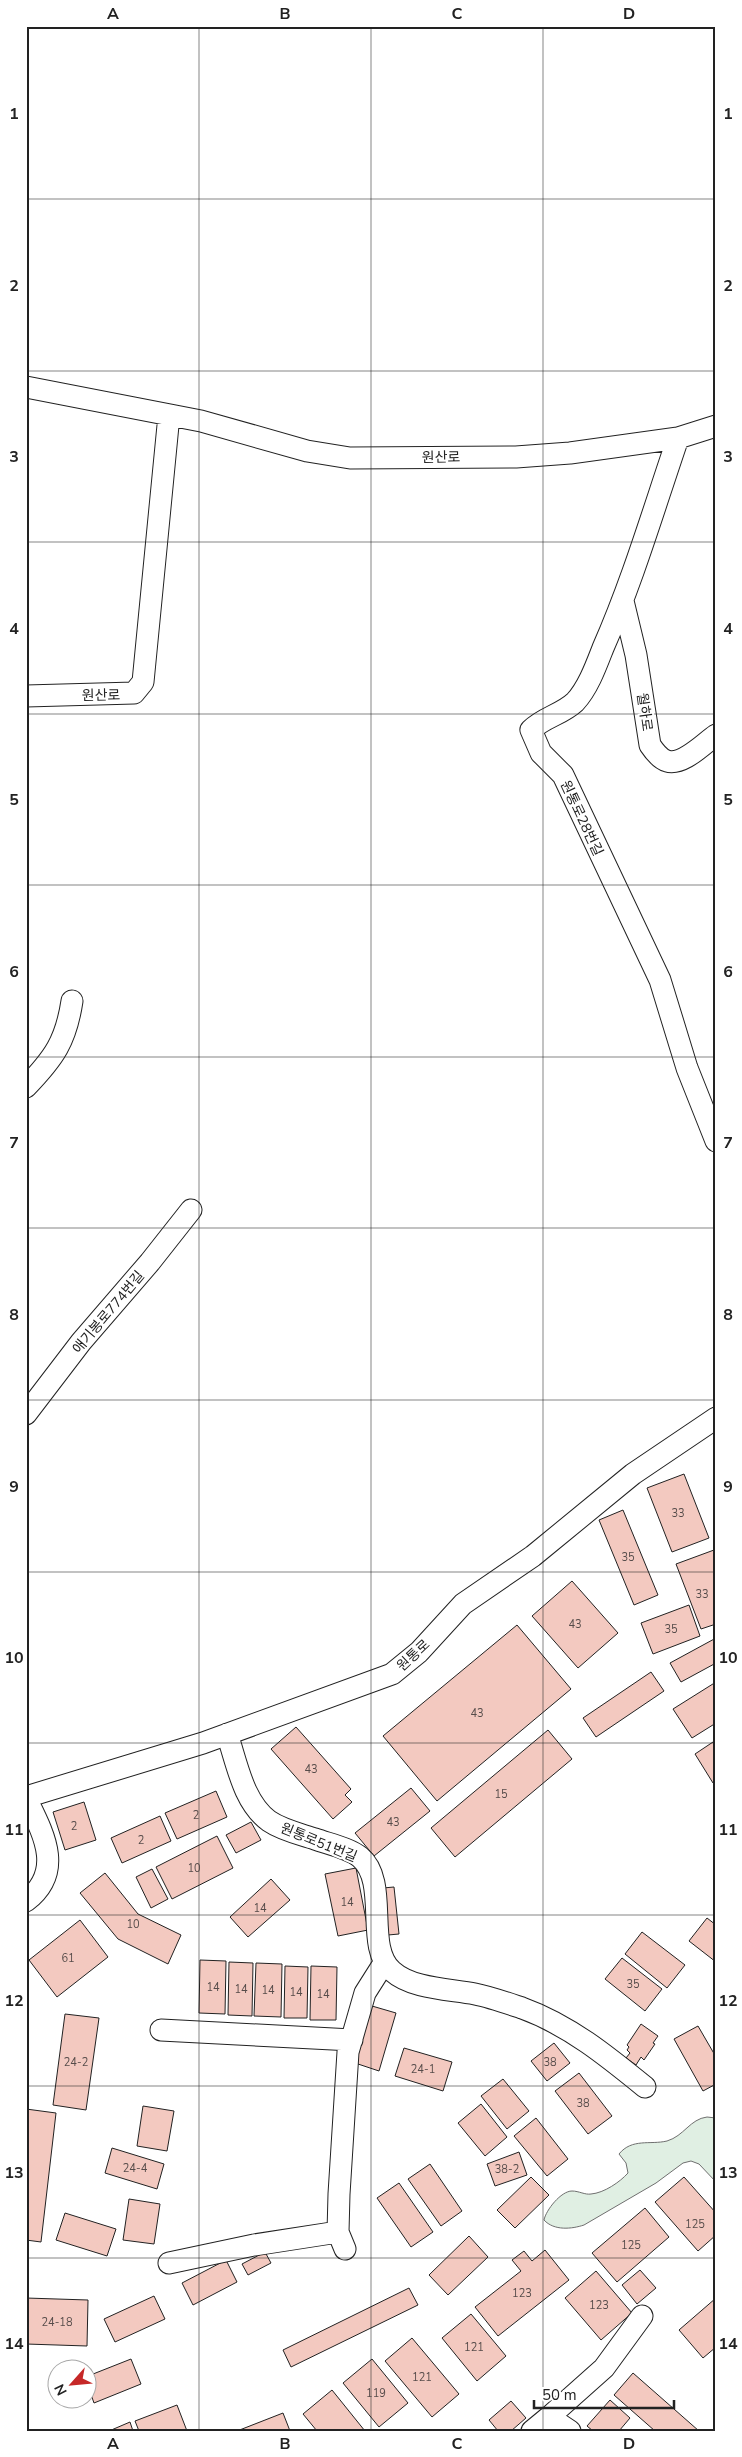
<svg xmlns="http://www.w3.org/2000/svg" width="742" height="2457" font-family="'Nunito Sans','Noto Sans KR',sans-serif">
  <style>
    .green { fill: #e0efe3; stroke: #6f6f6f }
    .building { fill: #f3c9c0; stroke: #222 }
    .lines { fill: none; stroke-linecap: round; stroke-linejoin: round }
    .minor-casing { stroke: #222; stroke-width: 23 }
    .minor { stroke: #fff; stroke-width: 21 }
    .grid { fill: none; stroke: #222; stroke-width: 1; stroke-opacity: 0.55 }
    .labels { text-anchor: middle; stroke-width: 4; stroke-linejoin: round; paint-order: stroke }
    .number-label { font-size: 11px; fill: #564c4a }
    .street-label { font-size: 14px; fill: #222; stroke: #fff }
    .neatline { fill: none; stroke: #222; stroke-width: 2 }
    .grid-label { font-size: 16px; text-anchor: middle; font-weight: bold; fill: #222 }
  </style>
  <rect width="100%" height="100%" fill="#fff"/>
  <!-- green -->
  <path class="green" d="M707,2117L716,2118V2182L699,2164L691,2161L683,2163L656,2183L584,2225C572,2229 554,2231 544,2220C546,2210 561,2191 572,2191C579,2191 585,2195 591,2194C604,2193 620,2182 628,2173L626,2163L619,2154C632,2138 650,2145 667,2141C684,2136 690,2119 707,2117Z"/>
  <!-- building -->
  <path class="building" d="M684,1474L709,1538L672,1552L647,1488Z
    M623,1510L658,1595L634,1605L599,1520Z
    M714,1550L716,1555V1624L701,1629L676,1564Z
    M572,1581L618,1633L578,1668L532,1616Z
    M689,1605L700,1636L653,1654L641,1623Z
    M517,1625L571,1689L437,1801L383,1736Z
    M716,1638V1663L681,1682L670,1663Z
    M651,1672L664,1691L596,1737L583,1718Z
    M716,1682V1723L692,1738L673,1709Z
    M296,1727L351,1789L345,1795L352,1802L333,1819L271,1749Z
    M548,1730L572,1759L455,1857L431,1828Z
    M716,1740V1781L713,1783L695,1754Z
    M411,1788L430,1811L374,1856L355,1833Z
    M216,1791L227,1817L177,1839L165,1813Z
    M84,1802L96,1840L65,1850L53,1812Z
    M160,1816L171,1841L122,1863L111,1838Z
    M251,1822L261,1840L236,1853L226,1835Z
    M217,1836L233,1868L172,1899L156,1867Z
    M356,1868L368,1930L338,1936L325,1874Z
    M152,1869L168,1899L151,1908L136,1877Z
    M105,1873L138,1914L181,1935L168,1964L118,1939L80,1893Z
    M271,1879L290,1900L248,1937L230,1917Z
    M394,1887L399,1934L388,1935L383,1888Z
    M707,1918L716,1925V1962L689,1941Z
    M80,1920L108,1957L57,1997L29,1960Z
    M642,1932L685,1965L667,1988L625,1954Z
    M622,1958L662,1989L645,2011L605,1979Z
    M200,1960L226,1961L225,2014L199,2013Z
    M229,1962L253,1963L252,2016L228,2015Z
    M256,1963L282,1964L281,2017L254,2016Z
    M285,1966L308,1967L307,2018H284Z
    M311,1966L337,1967L336,2020H310Z
    M372,2006L396,2013L379,2071L355,2063Z
    M65,2014L99,2018L86,2110L53,2105Z
    M641,2024L658,2036L653,2043L655,2044L644,2060L641,2057L636,2065L626,2058L630,2053L627,2050L629,2047L627,2045Z
    M698,2026L716,2057V2084L703,2091L674,2039Z
    M554,2043L570,2063L547,2081L531,2061Z
    M404,2048L452,2062L443,2091L395,2076Z
    M579,2073L612,2116L588,2134L555,2091Z
    M503,2079L529,2111L507,2129L481,2096Z
    M481,2104L507,2137L485,2156L458,2123Z
    M143,2106L174,2111L167,2151L137,2146Z
    M26,2109L56,2113L41,2242L26,2240Z
    M536,2118L568,2159L547,2176L514,2136Z
    M112,2148L164,2164L157,2189L105,2173Z
    M519,2152L527,2175L495,2186L487,2164Z
    M430,2164L462,2211L441,2226L408,2179Z
    M531,2177L549,2195L515,2228L497,2210Z
    M684,2177L716,2213V2235L698,2251L655,2202Z
    M399,2183L433,2232L411,2247L377,2198Z
    M129,2199L160,2204L154,2244L123,2240Z
    M645,2208L669,2237L617,2282L592,2253Z
    M65,2213L116,2229L107,2256L56,2240Z
    M469,2236L488,2257L448,2295L429,2275Z
    M545,2250L569,2280L498,2336L475,2307L521,2271L512,2260L524,2251L532,2261Z
    M265,2252L271,2263L248,2275L242,2264Z
    M226,2260L237,2282L193,2305L182,2283Z
    M640,2270L656,2288L637,2304L622,2285Z
    M596,2271L632,2313L601,2340L565,2298Z
    M409,2288L418,2305L291,2367L283,2350Z
    M154,2296L165,2319L115,2342L104,2319Z
    M26,2298L88,2300L87,2346L26,2344Z
    M716,2298V2347L703,2358L679,2330Z
    M471,2314L506,2356L477,2381L442,2338Z
    M412,2338L459,2394L432,2417L385,2361Z
    M131,2359L141,2384L94,2403L88,2386V2376Z
    M372,2359L408,2403L379,2427L343,2383Z
    M633,2373L699,2431H655L614,2395Z
    M332,2390L365,2431H317L303,2414Z
    M610,2400L630,2418L619,2431H593L587,2426Z
    M511,2401L526,2418L511,2431H498L489,2420Z
    M177,2405L187,2431H139L135,2421Z
    M283,2413L290,2431H237Z
    M130,2422L133,2431H109Z"/>
  <g class="lines">
    <!-- minor casing -->
    <g class="minor-casing">
      <path id="minor" d="M26,387L201,421L307,451L350,458L516,457L570,453L678,438L716,426
        M678,438C654,508 633,580 603,648C596,666 588,688 575,702C561,715 544,717 531,730L541,753L563,775L660,980L687,1068L716,1141
        M623,601L636,655L650,745C654,751 660,759 667,761C683,766 704,743 716,735
        M26,696L134,693L143,682L169,415
        M26,1087C54,1058 66,1041 72,1001
        M26,1414L81,1342L150,1262L191,1210
        M227,1734C237,1763 243,1802 269,1821C282,1830 300,1834 315,1839C329,1844 349,1848 360,1857C390,1882 364,1947 392,1971C412,1989 449,1989 475,1994C490,1997 507,2003 522,2008C569,2025 607,2056 645,2087
        M26,1797L203,1743L392,1674L419,1652L463,1604L533,1556L633,1474L716,1418
        M26,1798C43,1833 65,1871 26,1901
        M161,2030L352,2040
        M345,2249L338,2232L339,2194L348,2052L365,1993L384,1963
        M169,2263L254,2245L338,2232
        M549,2417L604,2368L642,2316
        M532,2431L549,2417L570,2431"/>
    </g>
    <!-- minor -->
    <use href="#minor" class="minor"/>
  </g>
  <!-- grid -->
  <path class="grid" d="M199,26V2431M371,26V2431M543,26V2431M26,199H716M26,371H716M26,542H716M26,714H716M26,885H716M26,1057H716M26,1228H716M26,1400H716M26,1572H716M26,1743H716M26,1915H716M26,2086H716M26,2258H716"/>
  <g class="labels">
    <!-- number labels -->
    <g class="number-label">
      <text x="678" y="1517">33</text>
      <text x="628" y="1561">35</text>
      <text x="702" y="1598">33</text>
      <text x="575" y="1628">43</text>
      <text x="671" y="1633">35</text>
      <text x="477" y="1717">43</text>
      <text x="311" y="1773">43</text>
      <text x="501" y="1798">15</text>
      <text x="196" y="1819">2</text>
      <text x="393" y="1826">43</text>
      <text x="74" y="1830">2</text>
      <text x="141" y="1844">2</text>
      <text x="194" y="1872">10</text>
      <text x="347" y="1906">14</text>
      <text x="260" y="1912">14</text>
      <text x="133" y="1928">10</text>
      <text x="68" y="1962">61</text>
      <text x="633" y="1988">35</text>
      <text x="213" y="1991">14</text>
      <text x="241" y="1993">14</text>
      <text x="268" y="1994">14</text>
      <text x="296" y="1996">14</text>
      <text x="323" y="1998">14</text>
      <text x="76" y="2066">24-2</text>
      <text x="550" y="2066">38</text>
      <text x="423" y="2073">24-1</text>
      <text x="583" y="2107">38</text>
      <text x="135" y="2172">24-4</text>
      <text x="507" y="2173">38-2</text>
      <text x="695" y="2228">125</text>
      <text x="631" y="2249">125</text>
      <text x="522" y="2297">123</text>
      <text x="599" y="2309">123</text>
      <text x="57" y="2326">24-18</text>
      <text x="474" y="2351">121</text>
      <text x="422" y="2381">121</text>
      <text x="376" y="2397">119</text>
    </g>
    <!-- street labels -->
    <g class="street-label">
      <text transform="translate(441 457) rotate(-1)" y="5">원산로</text>
      <text transform="translate(101 695) rotate(-1)" y="5">원산로</text>
      <text transform="translate(645 712) rotate(82)" y="5">월하로</text>
      <text transform="translate(582 818) rotate(65)" y="5">원통로28번길</text>
      <text transform="translate(108 1312) rotate(-50)" y="5">애기봉로774번길</text>
      <text transform="translate(413 1655) rotate(-43)" y="5">원통로</text>
      <text transform="translate(319 1842) rotate(22)" y="5">원통로51번길</text>
    </g>
  </g>
  <!-- border -->
  <rect width="742" height="2457" fill="none" stroke="#ffffff" stroke-width="55"/>
  <!-- north arrow -->
  <g transform="translate(72 2384) rotate(243)"><circle r="24" fill="#ffffff" stroke="#a7a7a7"/>
  <path d="M0-4L9 19L0 12L-9 19Z" fill="#c62828"/>
  <text y="-8" font-size="14" font-weight="bold" text-anchor="middle" fill="#222222">N</text>
  </g>
  <!-- scale -->
  <path d="M534 2400v8h140v-8" fill="none" stroke="#222222" stroke-width="2.5"/>
  <text x="542" y="2400" font-size="15" fill="#222222" stroke="#ffffff" stroke-width="4" paint-order="stroke">50 m</text>
  <rect x="28" y="28" width="686" height="2402" class="neatline"/>
  <g class="grid-label">
    <text x="113" y="19">A</text>
    <text x="285" y="19">B</text>
    <text x="457" y="19">C</text>
    <text x="629" y="19">D</text>
    <text x="14" y="119">1</text>
    <text x="728" y="119">1</text>
    <text x="14" y="291">2</text>
    <text x="728" y="291">2</text>
    <text x="14" y="462">3</text>
    <text x="728" y="462">3</text>
    <text x="14" y="634">4</text>
    <text x="728" y="634">4</text>
    <text x="14" y="805">5</text>
    <text x="728" y="805">5</text>
    <text x="14" y="977">6</text>
    <text x="728" y="977">6</text>
    <text x="14" y="1148">7</text>
    <text x="728" y="1148">7</text>
    <text x="14" y="1320">8</text>
    <text x="728" y="1320">8</text>
    <text x="14" y="1492">9</text>
    <text x="728" y="1492">9</text>
    <text x="14" y="1663">10</text>
    <text x="728" y="1663">10</text>
    <text x="14" y="1835">11</text>
    <text x="728" y="1835">11</text>
    <text x="14" y="2006">12</text>
    <text x="728" y="2006">12</text>
    <text x="14" y="2178">13</text>
    <text x="728" y="2178">13</text>
    <text x="14" y="2349">14</text>
    <text x="728" y="2349">14</text>
    <text x="113" y="2449">A</text>
    <text x="285" y="2449">B</text>
    <text x="457" y="2449">C</text>
    <text x="629" y="2449">D</text>
  </g>
</svg>
